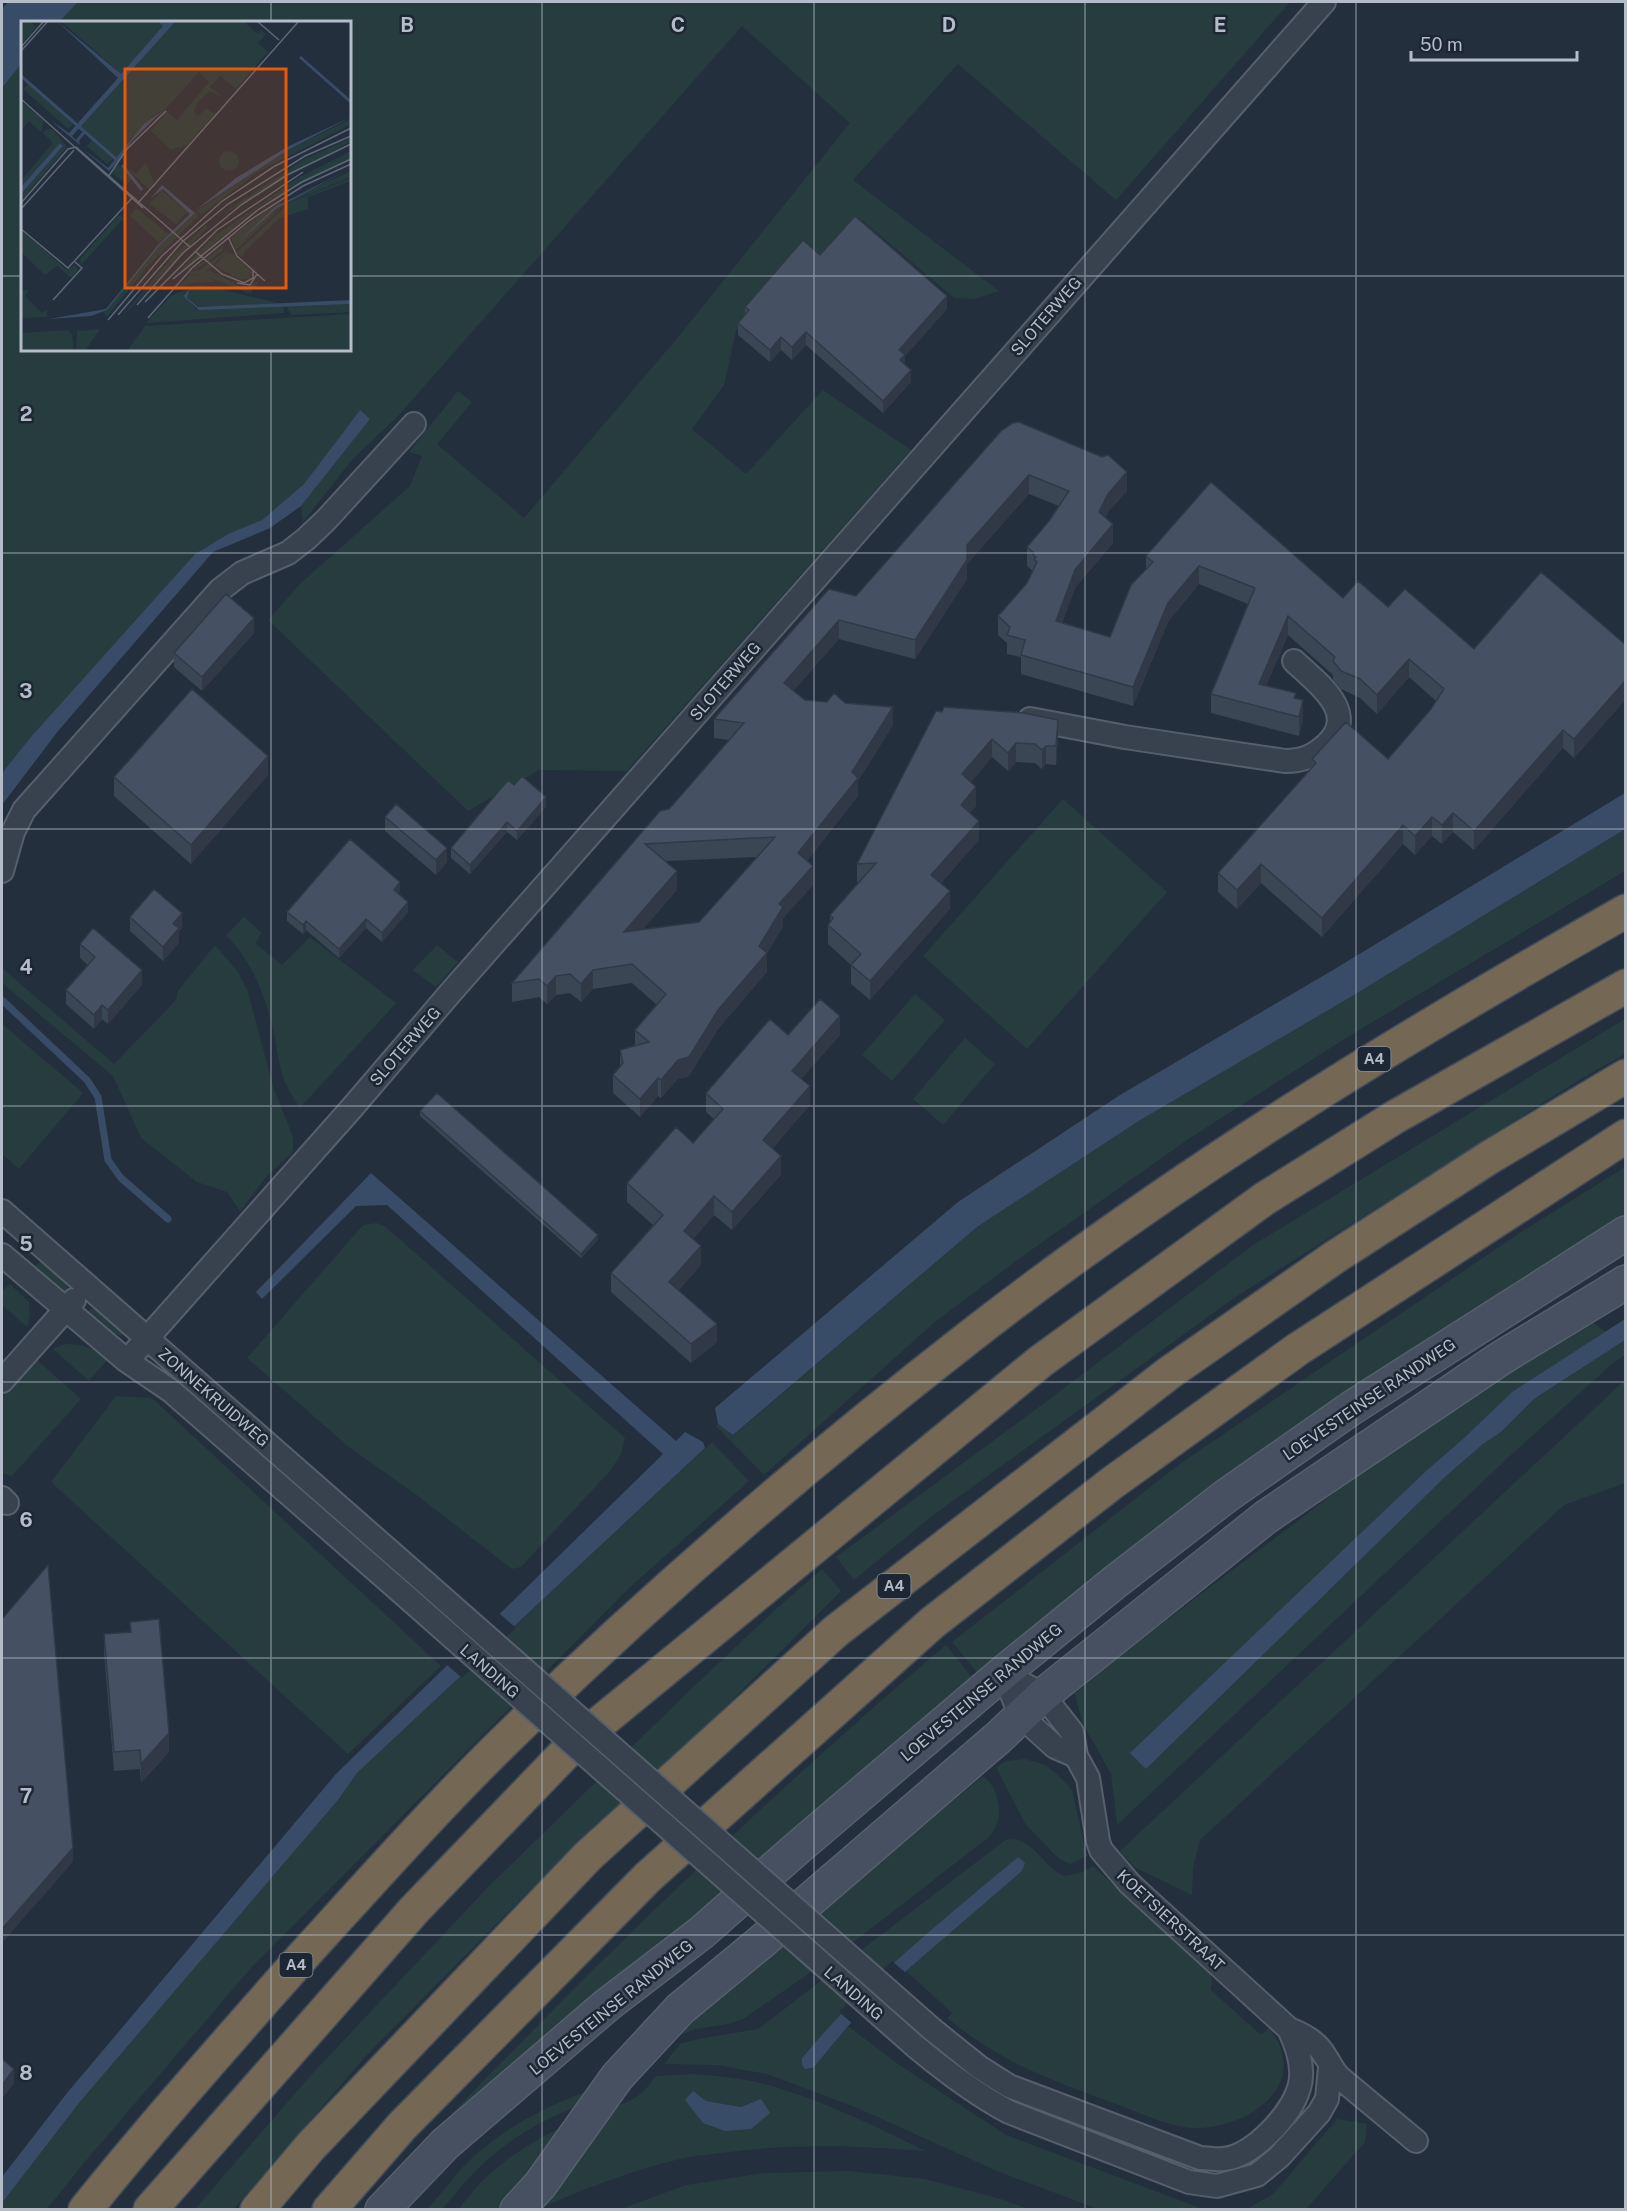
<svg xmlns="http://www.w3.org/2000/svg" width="1627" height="2211" font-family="'Public Sans',sans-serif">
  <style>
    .green { fill: #263c3f; fill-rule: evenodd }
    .water { fill: #394c67 }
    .pier { fill: #242f3e }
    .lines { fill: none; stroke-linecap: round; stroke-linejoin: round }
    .stream { stroke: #394c67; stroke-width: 7 }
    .street-casing { stroke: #565f6c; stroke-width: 26 }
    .secondary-casing { stroke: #565f6c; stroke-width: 36 }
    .highway-casing { stroke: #434c59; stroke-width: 36 }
    .street { stroke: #38414e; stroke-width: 22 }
    .secondary { stroke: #465061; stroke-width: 33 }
    .highway { stroke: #746855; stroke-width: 33 }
    .street-bridge-casing { stroke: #565f6c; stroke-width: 26; stroke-linecap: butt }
    .street-bridge { stroke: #38414e; stroke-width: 22 }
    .wall { fill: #3b4654; fill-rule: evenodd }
    .shaded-wall { fill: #303945 }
    .building { fill: #455162; stroke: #303945; stroke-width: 1.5; fill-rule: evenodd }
    .grid { fill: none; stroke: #b4bcc9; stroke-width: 1.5; stroke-opacity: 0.55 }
    .labels { text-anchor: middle; stroke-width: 5; stroke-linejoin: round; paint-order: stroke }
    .shield { fill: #1d2633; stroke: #878f9c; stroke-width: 1.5 }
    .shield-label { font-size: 15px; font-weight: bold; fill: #b4bcc9 }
    .street-label { font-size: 16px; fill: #b4bcc9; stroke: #1d2633 }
    .inset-river { fill: none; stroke: #394c67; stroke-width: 3 }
    .inset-road { fill: none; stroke: #5e6776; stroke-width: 1.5 }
    .view { fill: #e8590c; fill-opacity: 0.15; stroke: #e8590c; stroke-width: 3 }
    .inset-edge { fill: none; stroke: #b4bcc9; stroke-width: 3 }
    .grid-label { font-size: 20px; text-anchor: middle; font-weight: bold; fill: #b4bcc9; stroke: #1d2633; stroke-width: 5; stroke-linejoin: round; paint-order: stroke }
  </style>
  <rect width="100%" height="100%" fill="#242f3e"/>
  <!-- green -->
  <path class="green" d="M78,2H1290L1116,200L958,64L853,180L999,291L974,299L954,298L862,220L818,266L803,253L736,331L724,385L692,429L746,474L823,390L911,450L627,771L539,770L468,811L268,620L301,583L410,486L422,456L409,452L458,391L472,402L437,444L524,518L679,336L850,123L742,26L398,416L352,460L303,522L301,506L370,419L360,410L304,484L262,520L230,533L195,554L2,773V88L22,63V350H350V22H59Z
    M1063,799L1167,892L1027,1049L923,956Z
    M1625,829V871L1346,1038L1190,1138L1020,1258L936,1321L764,1475L716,1426L718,1424L734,1435L977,1227L1137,1122L1349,998Z
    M244,917L262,933L255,943L282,965L310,937L396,1003L300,1108C296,1102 291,1095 288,1088C279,1071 278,1053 274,1034C266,997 253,963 226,935Z
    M215,945L239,973L248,992L273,1086L293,1137V1152L266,1177L240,1211L227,1192L197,1182L141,1138L113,1076L2,983V968L114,1064L176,1000L178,991Z
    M437,945L458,962L436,987L413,970Z
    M915,994L945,1020L892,1081L862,1055Z
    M1625,1019V1054L1581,1079L1237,1296L932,1516L854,1580L836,1557L1043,1404L1253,1245Z
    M2,1024L83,1093L19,1169L2,1154Z
    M965,1038L995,1064L943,1125L913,1099Z
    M1625,1167V1215L1542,1265L1376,1374L979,1675L952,1642L1181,1463L1521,1232Z
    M377,1223L386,1227L625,1438L621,1454L611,1470L521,1567L512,1569L414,1493L350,1448L247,1358L363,1225Z
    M44,1259L67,1280V1289L62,1293L35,1272L36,1265Z
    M10,1284L29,1302L30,1315L27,1327L2,1305V1291Z
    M90,1309H99L123,1334L121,1336L88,1322L86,1315Z
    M1588,1318L1606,1332L1512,1392L1464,1438L1426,1471L1131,1753L1146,1769L1445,1477L1483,1444L1501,1432L1534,1399L1625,1340V1355L1612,1364L1510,1456L1117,1825L1111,1774L1082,1722L1075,1694L1111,1662L1402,1442Z
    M65,1344C83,1344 94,1348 108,1359L89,1381L53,1349Z
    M36,1359L81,1399L12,1476L2,1473V1397Z
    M1625,1380V1483L1564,1505L1200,1840L1193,1868L1192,1895L1134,1867L1120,1851Z
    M116,1396L152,1398L441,1666L348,1754L51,1482Z
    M712,1442L749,1481L628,1589L251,1968L84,2163L47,2209H2V2203L79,2103L338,1800L357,1773Z
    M822,1569L841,1591L710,1722L525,1895L365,2057L234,2209L194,2210L312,2074L487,1888L685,1695L776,1609Z
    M946,1645L975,1681L374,2209L364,2210C438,2125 517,2046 596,1967C709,1856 825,1747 946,1645Z
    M1025,1759L1046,1765L1060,1777L1072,1790L1087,1856L1070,1864L1059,1859L1026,1825L996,1767L1006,1761Z
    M985,1777C1001,1794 1005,1818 989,1837L846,1948L743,2019L728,2024L696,2029L675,2037L650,2066L637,2068L658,2039L834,1899L981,1778Z
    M1010,1839C1035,1839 1044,1869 1065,1876L1083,1872L1093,1866L1209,1972L1212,1979L1211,1990L1261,2035L1269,2028C1283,2045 1289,2067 1278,2087C1263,2113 1228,2127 1200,2128C1173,2129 1146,2115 1121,2106C1054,2081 1004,2065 947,2018L952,2013L906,1971L1022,1871L1018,1857C943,1921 865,1982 802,2058L814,2067L848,2026L898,2064L1006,2135L1203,2209H1098L997,2171L855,2107L767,2074L716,2065L664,2064L680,2044L698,2039L758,2029L1004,1841Z
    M691,2074C716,2076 744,2078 769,2085C823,2101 875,2126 926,2151C858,2146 797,2143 730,2152C715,2154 699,2155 684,2158C633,2170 586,2188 538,2209L598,2111C629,2102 636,2103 656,2076ZM761,2099L703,2123L706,2101L741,2107Z
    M596,2088L593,2101C548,2116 505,2139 473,2174C462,2185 452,2198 442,2209L427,2210C439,2196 451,2181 463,2167C500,2129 547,2105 596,2088Z
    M580,2118L509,2209L458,2210C466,2200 473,2190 482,2181C510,2153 545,2135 580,2118Z
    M1337,2119L1367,2124L1365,2142L1306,2209H1247L1273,2194Z
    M848,2171L925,2179L1001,2199L1028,2209H621L686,2185L764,2173Z"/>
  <!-- water -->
  <path class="water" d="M8,2H78L59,22H22V63L2,88V9Z
    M360,410L370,419L301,506L270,528L213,552L58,731L2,805V773L31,737L195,554L230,533L262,520L304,484Z
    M1625,793V829L1349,998L1137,1122L977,1227L733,1435L718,1424L715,1408L958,1202L1120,1095L1333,970Z
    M371,1173L676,1441L685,1432L703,1442L705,1448L357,1773L338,1800L79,2103L2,2203V2177L67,2093L336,1774L663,1454L387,1205L356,1206L262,1299L256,1292Z
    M1625,1319V1340L1534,1399L1501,1432L1483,1444L1445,1477L1146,1769L1130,1753L1426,1471L1464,1438L1512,1392Z
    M1018,1857L1025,1863L1022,1871L906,1971L848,2026L814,2067L805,2069L802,2065V2058C865,1982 943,1920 1018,1857Z
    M693,2091L706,2101L741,2107L761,2099L770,2113L751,2129L725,2131L703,2123L685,2100Z"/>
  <!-- pier -->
  <path class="pier" d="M499,1613L516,1628L462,1678L446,1664Z
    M892,1961L907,1974L854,2025L839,2012Z"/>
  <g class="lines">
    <!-- stream -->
    <path class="stream" d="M2,1000L87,1080L98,1097L108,1160L121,1178L168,1219"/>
    <!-- street casing -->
    <g class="street-casing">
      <path id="street" d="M1030,719L1125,737L1285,761C1303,761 1314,756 1327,744C1360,712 1316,682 1294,661
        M2,871L13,832L24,810L220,590L242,573L288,553L306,539L326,520L414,424
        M2,1211L426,1583
        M2,1255L127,1361L171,1391L409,1599
        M127,1361L351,1109L452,991L1324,2
        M2,1381L74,1300
        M2,1498L7,1503
        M1003,1673L1043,1695L1072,1732L1076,1756L1088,1778L1098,1841L1101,1850L1130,1884L1289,2029C1304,2035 1317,2042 1325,2056C1331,2064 1332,2070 1339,2077L1416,2141
        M1003,1673L1021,1716L1055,1747L1076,1756
        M933,2030L979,2067L1009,2086L1200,2158C1208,2158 1216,2160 1224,2159C1253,2156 1291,2115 1299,2088C1305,2070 1297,2046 1289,2029
        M915,2046C945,2071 975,2094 1009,2112L1189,2182L1217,2186L1257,2175L1279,2157L1319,2113L1327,2099L1330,2068"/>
    </g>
    <!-- secondary casing -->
    <g class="secondary-casing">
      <path id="secondary" d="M382,2210L445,2144L607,2005L701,1933L801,1845L1003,1673L1115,1582L1226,1496L1353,1407L1626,1233
        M517,2210L540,2185L617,2077L680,2009L760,1943L999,1737L1043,1695L1266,1517L1501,1358L1626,1282"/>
    </g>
    <!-- highway casing -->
    <g class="highway-casing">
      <path id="highway" d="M85,2210C155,2123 230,2039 304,1955C375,1877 445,1798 521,1725C662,1588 813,1459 968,1338C1174,1177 1398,1040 1626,911
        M150,2210L415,1909L574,1744L1041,1361L1264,1199L1395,1117L1626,986
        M257,2210L311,2146L588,1856L836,1631L1169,1373L1335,1257L1490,1157L1626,1076
        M329,2210L402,2126L648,1877L932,1623L1112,1483L1298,1349L1626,1136"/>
    </g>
    <!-- street -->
    <use href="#street" class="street"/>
    <!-- secondary -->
    <use href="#secondary" class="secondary"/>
    <!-- highway -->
    <use href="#highway" class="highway"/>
    <!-- street-bridge casing -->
    <g class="street-bridge-casing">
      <path id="street-bridge" d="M426,1583L933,2030
        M409,1599L915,2046"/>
    </g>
    <!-- street-bridge -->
    <use href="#street-bridge" class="street-bridge"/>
  </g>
  <!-- wall -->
  <path class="wall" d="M745,307L947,309L905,356V364L911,382L883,413L806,345L792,360L781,350L770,362L738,335V323L745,314Z
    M1001,431L1127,491L1108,512L1105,518L1113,543L1075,588L1062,623L1110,637L1146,568V556L1211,482L1343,598L1388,607L1474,649L1626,645V699L1574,758L1563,748L1474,850L1453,832L1442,844L1432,836L1415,855L1403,844L1322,937L1261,883L1237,909L1218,892V873L1312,767V759H1388L1431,709L1436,701L1409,677L1377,714L1360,698L1341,689L1333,680V675L1288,635L1266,686L1296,699L1303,719L1299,736L1211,713V694L1248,604L1199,584L1168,622L1133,706L1021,674V657L1007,654V643L998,635V616L1027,583L1033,571L1027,566V547L1049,521L1059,506L1029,494L967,564V579L915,659L839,639L793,691L805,700L845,703L893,725L858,781V796L807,861L813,885L783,918V926L767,953V972L718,1029L689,1076L678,1079L661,1098L658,1096L640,1117L613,1093V1075L620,1067V1050L635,1046V1030L657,1005L632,983L593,989L581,1002L570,993L556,995L547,1004L539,997L512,1002V983L669,809L729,740L714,738V719L856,596ZM757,857L699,922L643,929L677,890L666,861Z
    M254,633L202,691L174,667V653Z
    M936,711L1058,738L1056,765L1046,764L1042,769L1035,763L1016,762L1008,771L992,757L971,782L976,806L970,813L979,840L941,883L950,909L870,1000L851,984V965L828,944V925L830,922V915L859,882H857V864Z
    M268,775L191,864L114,796V777Z
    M514,785L546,807L517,840L507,832L470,874L451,858V848Z
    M385,817L447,862L436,875L385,831Z
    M400,891L398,894L408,912L382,942L366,928L339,958L306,930L303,934L287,921V912Z
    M130,917L182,928L179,931V943L163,961L130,931Z
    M80,944L142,985L108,1024L102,1019L94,1029L66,1004V990L88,965L80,958Z
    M840,1035L801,1079L810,1105L772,1149L781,1175L732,1230L714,1215L693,1239L701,1265L679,1290L717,1342L691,1363L611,1292V1273L653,1225L627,1202V1183L693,1143L714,1119L706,1112V1093Z
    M420,1111L598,1240L581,1258L420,1116Z
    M130,1622L169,1752L141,1783L140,1769L114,1771L104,1653V1634L130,1632Z"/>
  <!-- shaded-wall -->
  <path class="shaded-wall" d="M947,296V309L905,356V367L900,372L899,350Z
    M806,332V345L792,360V347Z
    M781,337V350L770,362V350Z
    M911,370V382L883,413V401Z
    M1127,472V491L1108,512L1099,531V512L1108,494Z
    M1029,475V494L967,564V579L915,659V640L967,545Z
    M1113,524V543L1075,588L1056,640V621L1075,570Z
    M1199,566V584L1168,622L1133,706V687L1168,603Z
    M1288,616V635L1259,702V684Z
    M254,618V633L202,691V677Z
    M839,620V639L784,701V683Z
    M1409,659V677L1377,714V695Z
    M1626,680V699L1574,758V739Z
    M1303,700V719L1299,736V717Z
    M893,707V725L858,781V796L798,872V853L852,772Z
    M1058,720V738L1056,765V746Z
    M1563,730V748L1474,850V831Z
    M992,739V757L962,793V774Z
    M1016,743V762L1008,771V753Z
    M1046,746V764L1042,769V750Z
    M268,756V775L191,864V845Z
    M976,787V806L961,824V805Z
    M546,797V807L517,840V831Z
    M1453,813V832L1442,844V825Z
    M1432,817V836L1415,855V836Z
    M979,821V840L931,894V875Z
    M507,822V832L470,874V865Z
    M1403,825V844L1322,937V918Z
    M447,848V862L436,875V860Z
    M1261,864V883L1237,909V890Z
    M813,866V885L783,918V926L764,957L767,953V972L718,1029L689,1076L678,1079L661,1098V1080L718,1010L759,946L779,904Z
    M677,871V890L624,951V932Z
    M400,882V891L394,899V890Z
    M950,891V909L870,1000V981Z
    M408,902V912L382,942V933Z
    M182,913V928L179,931V943L163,961V947L173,924Z
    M366,919V928L339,958V949Z
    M306,921V930L303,934V925Z
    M142,970V985L108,1024V1010Z
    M593,970V989L581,1002V984Z
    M556,976V995L547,1004V986Z
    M102,1005V1019L94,1029V1015Z
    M840,1016V1035L792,1089V1071Z
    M658,1078V1096L640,1117V1099Z
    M810,1086V1105L763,1159V1140Z
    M781,1156V1175L732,1230V1212Z
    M714,1196V1215L684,1250V1231Z
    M598,1235V1240L581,1258V1254Z
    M701,1246V1265L669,1301V1282Z
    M717,1324V1342L691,1363V1344Z
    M169,1733V1752L141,1783V1764Z
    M73,1848V1862L2,1943V1929Z
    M14,2069V2083L2,2099V2085Z"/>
  <!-- building -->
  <path class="building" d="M855,216L947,296L899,350L905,355L900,360L911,370L883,401L806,332L792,347L781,337L770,350L738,323L749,310L745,307L803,240L820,255Z
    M1019,422L1102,457L1108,455L1127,472L1108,494L1099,512L1113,524L1075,570L1056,621L1110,637L1131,585L1153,562L1146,556L1211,482L1343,598L1358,581L1388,607L1405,589L1474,649L1541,572L1626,645V680L1574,739L1563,730L1474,831L1453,813L1442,825L1432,817L1415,836L1403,825L1322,918L1261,864L1237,890L1218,873L1316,763L1312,759L1346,722L1388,759L1431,709L1444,689L1409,659L1377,695L1360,679L1341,671L1333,661L1335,657L1288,616L1259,684L1296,693L1294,698L1303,700L1299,717L1211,694L1255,588L1199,566L1168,603L1133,687L1021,655L1025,640L1007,635L1010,627L998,616L1027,583L1037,562L1034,559L1036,557L1033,555L1034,553L1027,547L1049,521L1069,491L1029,475L967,545V560L915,640L839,620L784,683L805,700L827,702L834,693L845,703L893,707L852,772L858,778L798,853L813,866L779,904L783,907L759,946L767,953L718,1010L689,1057L678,1060L661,1080L658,1078L640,1099L613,1075L623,1063L620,1050L649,1042L635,1030L666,994L632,964L593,970L581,984L570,974L556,976L547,986L539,979L512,983L660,811L669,809L744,723L714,719L829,589L856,596L1001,431L1013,423ZM775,837L699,922L624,932L677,871L645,844Z
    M226,594L254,618L202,677L174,653Z
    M192,689L268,756L191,845L114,777Z
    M944,707L1024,713L1058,720L1056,746H1046L1042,750L1035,744L1016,743L1008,753L992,739L962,774L976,787L961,805L979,821L931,875L950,891L870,981L851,965L861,954L828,925L833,918L830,915L876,863L857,864L936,711L942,712Z
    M522,776L546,797L517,831L507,822L470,865L451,848L508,780L514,785Z
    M396,804L447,848L436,860L385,817Z
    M350,839L400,882L394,890L408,902L382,933L366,919L339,949L306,921L303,925L287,912Z
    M154,889L182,913L173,924L179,928L163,947L130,917Z
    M93,928L142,970L108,1010L102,1005L94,1015L66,990L95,957L80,944Z
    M820,999L840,1016L792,1071L810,1086L763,1140L781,1156L732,1212L714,1196L684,1231L701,1246L669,1282L717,1324L691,1344L611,1273L663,1215L627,1183L676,1127L693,1143L723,1109L706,1093L770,1019L788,1035Z
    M437,1093L598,1235L581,1254L420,1111Z
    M48,1565L73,1848L2,1929V1619Z
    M159,1619L169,1733L141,1764L140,1750L114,1752L104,1634L131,1632L130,1622Z
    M2,2059L14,2069L2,2085Z"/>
  <!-- grid -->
  <path class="grid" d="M271,2V22M542,2V2210M814,2V2210M1085,2V2210M1356,2V2210M2,276H22M350,276H1626M271,350V2210M2,553H1626M2,829H1626M2,1106H1626M2,1382H1626M2,1658H1626M2,1935H1626"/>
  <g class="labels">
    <!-- shield labels -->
    <g class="shield">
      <rect x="1357.5" y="1047" width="33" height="24" rx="4.5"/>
      <rect x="877.5" y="1574" width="33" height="24" rx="4.5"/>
      <rect x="279.5" y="1953" width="33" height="24" rx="4.5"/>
    </g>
    <g class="shield-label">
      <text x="1374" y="1064">A4</text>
      <text x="894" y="1591">A4</text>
      <text x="296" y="1970">A4</text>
    </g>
    <!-- street labels -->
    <g class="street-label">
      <text transform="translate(1046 316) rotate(-49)" y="6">SLOTERWEG</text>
      <text transform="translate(725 681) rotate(-49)" y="6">SLOTERWEG</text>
      <text transform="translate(405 1046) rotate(-49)" y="6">SLOTERWEG</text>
      <text transform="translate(214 1397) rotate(41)" y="6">ZONNEKRUIDWEG</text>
      <text transform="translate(1369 1399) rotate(-34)" y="6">LOEVESTEINSE RANDWEG</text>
      <text transform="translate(490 1671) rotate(41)" y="6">LANDING</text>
      <text transform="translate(981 1692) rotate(-40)" y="6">LOEVESTEINSE RANDWEG</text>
      <text transform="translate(1171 1920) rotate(43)" y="6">KOETSIERSTRAAT</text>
      <text transform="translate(854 1993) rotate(41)" y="6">LANDING</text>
      <text transform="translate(611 2007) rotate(-39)" y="6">LOEVESTEINSE RANDWEG</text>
    </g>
  </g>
  <!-- overview -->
  <g transform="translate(21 21)">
    <rect width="330" height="330" fill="#242f3e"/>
    <path d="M0,0H10L15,6L0,24ZM40,0H137L143,5L100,53ZM155,0H222L237,13L240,9L245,13L237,22L247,31L215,68L199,55L189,66L203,77L189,70L177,81L173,91L177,95L185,87L194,93L166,124L150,129L130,110L149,87L147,92L156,99L188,61L178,51L134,100L140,89L123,103L96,139L59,105ZM7,63L53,102L47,108L2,68ZM0,80L23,100L20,111L8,100L0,109ZM330,98V103L237,151L180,194L175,190L267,129ZM26,108H32L46,126L0,180V173L42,125L39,122L0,166V159L32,122L22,112ZM330,117V120L187,202L282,139ZM71,119L92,138L86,143L66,125ZM330,130V137L240,184L149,260L195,214L275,158ZM198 140a10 10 0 1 1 20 0a10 10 0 1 1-20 0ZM125,142L133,161L128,168L102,144L115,153ZM97,143L112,156L106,164L90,151ZM330,150V156L264,183L215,229L210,216L243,191L263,180L247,195L271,177ZM330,157V160L287,176V188L259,197L223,231L222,236L215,232L268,182ZM141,169L166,191L155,203L128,183ZM115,187L148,213L138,222L109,195ZM174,191L178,195L129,243L78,305L85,296L83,291L139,224ZM98,194L103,197L60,244L59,238ZM185,204L187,206L96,301L152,235ZM0,209L46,249L54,244L57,249L50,257L36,245L24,254L0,231ZM202,224V230L171,251L179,249L203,231L212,233L231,251L228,258L220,259L198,248L194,244L205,232L183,252L188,249L223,267L239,259L229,273L187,256L196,261L172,262L155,268L169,254L182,255L167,253ZM180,264L262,283L177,286L166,277L169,269L162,273L175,288L263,285V292L125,302L151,274ZM0,269H8L4,275L21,292L26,289V296L0,297ZM330,283V291L270,294L265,285ZM330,293V330H106L124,305ZM79,308L64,330H55L56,310ZM46,309L51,313L53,330H0V312Z" fill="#263c3f"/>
    <path d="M36,0L100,53L142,5L137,0H155L51,115L55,119L63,109L65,111L58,120L59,124L29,99L48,112L97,57ZM141,90L110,121L101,136L88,150L62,128L87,147L123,103ZM330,96L267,129L175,189L215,157L266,126ZM39,122L42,125L0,173V166ZM330,147L256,187L216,222L254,186ZM141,164L174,192L139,224L86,289L70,295L28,298L85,288L137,224L169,193L142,168L130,177ZM169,268L166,277L177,286L330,279V283L178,289L162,275Z" fill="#394c67"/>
    <path class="inset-river" d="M279,36L330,81M0,55L96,139M101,144L121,169"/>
    <path class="inset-road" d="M236,0L258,19M0,26L23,0M0,30L27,0M0,78L122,187M87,156L106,128L145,90M0,182L47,128L55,126L169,226M117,182L278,0M0,188L53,129M0,208L47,247L112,176M207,216L216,235L244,260M175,231L201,253L223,262L232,257V249M152,258L238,188L281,161L330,138M216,262L229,264L236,253M32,279L61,247L54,241M124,281L196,209L282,151M116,284L162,232L220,184L266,154L330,123M97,294L161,221L207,183L284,135L330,115M127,297L171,247L229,199L282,165L330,143M87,299L141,235L200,181L254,145L330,107"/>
    <path class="view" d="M104,48H265V267H104Z"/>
    <rect width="330" height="330" class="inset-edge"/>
  </g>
  <g class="grid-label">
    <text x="407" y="32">B</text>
    <text x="678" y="32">C</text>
    <text x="949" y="32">D</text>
    <text x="1220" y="32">E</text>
    <text x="26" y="421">2</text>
    <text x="26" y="698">3</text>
    <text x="26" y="974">4</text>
    <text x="26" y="1251">5</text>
    <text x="26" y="1527">6</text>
    <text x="26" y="1803">7</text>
    <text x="26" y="2080">8</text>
  </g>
  <!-- border -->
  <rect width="1627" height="2211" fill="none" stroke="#b4bcc9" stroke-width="6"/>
  <!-- scale -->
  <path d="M1411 51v9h166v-9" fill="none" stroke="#b4bcc9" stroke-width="3"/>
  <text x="1420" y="51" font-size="18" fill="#b4bcc9" stroke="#1d2633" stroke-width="4.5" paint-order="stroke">50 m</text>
</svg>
